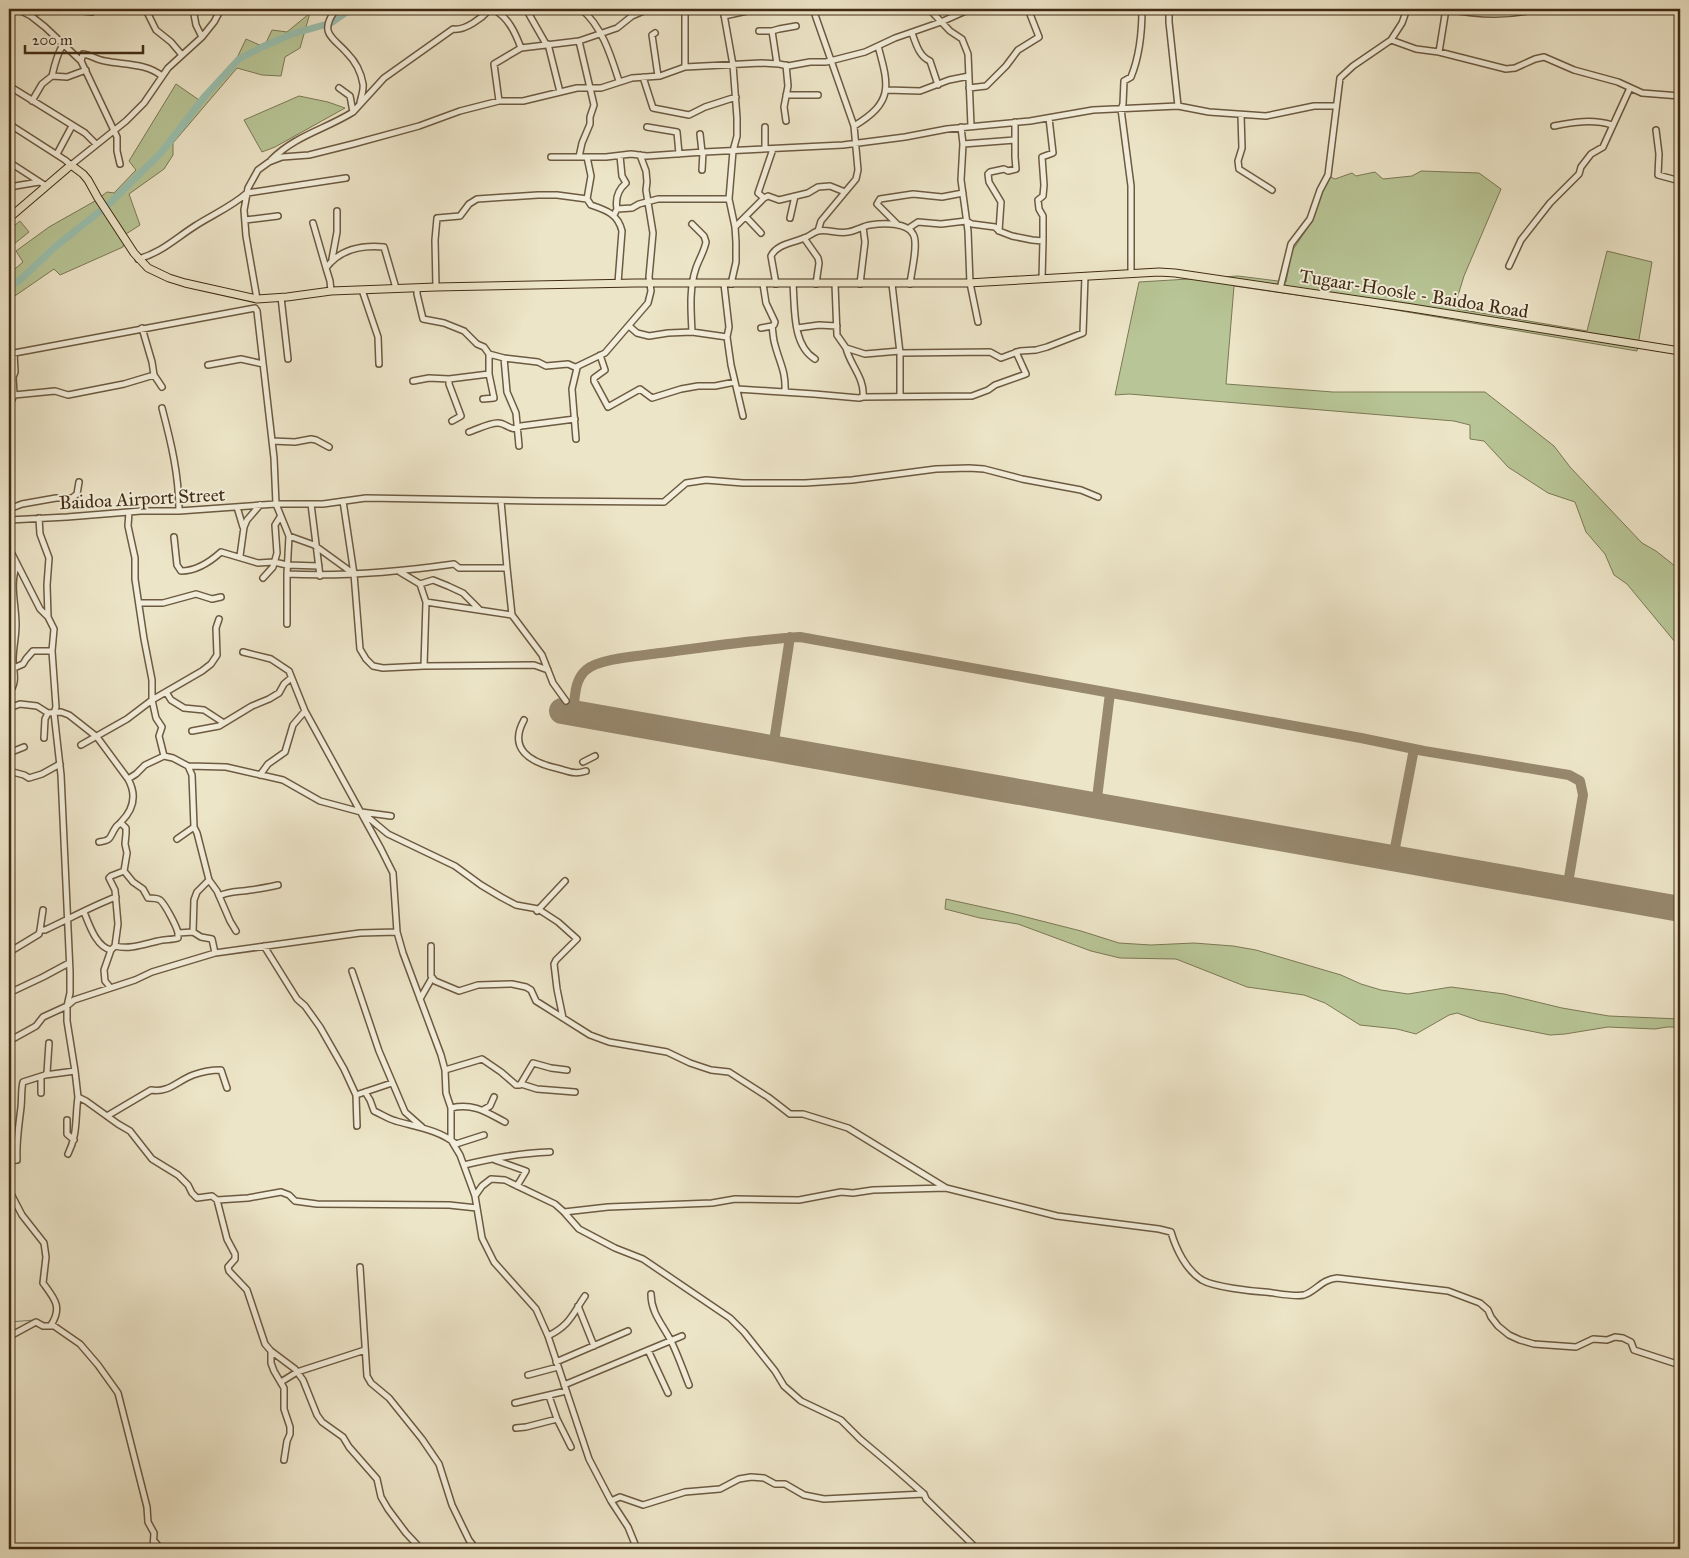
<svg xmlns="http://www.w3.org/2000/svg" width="1689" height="1558" font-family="'IM FELL Great Primer',serif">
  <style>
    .green { fill: #b8c596; stroke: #7c7855 }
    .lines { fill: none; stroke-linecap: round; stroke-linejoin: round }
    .stream { stroke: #768571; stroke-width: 1 }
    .river { stroke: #9ac0af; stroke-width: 7 }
    .taxiway { stroke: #97886e; stroke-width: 10 }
    .runway { stroke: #97886e; stroke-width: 26 }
    .minor-casing { stroke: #6c5a41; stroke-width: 8 }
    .major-casing { stroke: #412c14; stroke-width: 9 }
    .minor { stroke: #f3eedb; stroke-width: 5 }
    .major { stroke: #ede5c8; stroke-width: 7 }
    .labels { text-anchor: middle; stroke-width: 4; stroke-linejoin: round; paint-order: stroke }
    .street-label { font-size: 19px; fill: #412c14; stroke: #f3eedb }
  </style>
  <rect width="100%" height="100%" fill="#ede5c8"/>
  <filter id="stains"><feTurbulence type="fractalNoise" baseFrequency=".004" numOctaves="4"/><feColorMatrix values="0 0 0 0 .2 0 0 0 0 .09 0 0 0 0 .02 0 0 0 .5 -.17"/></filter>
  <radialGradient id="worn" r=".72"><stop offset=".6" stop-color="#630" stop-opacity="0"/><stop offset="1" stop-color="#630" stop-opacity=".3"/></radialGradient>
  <!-- green -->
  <path class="green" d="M310,13L300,48L285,57L281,76L262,75L237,68L173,143V155L164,169L129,194L140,225L126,234L123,247L60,275L54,269L9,300V274L23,262L16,251L49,227L95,201L107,192L114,193L136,170L129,161L176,84L199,100L235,62L246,39L264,47L272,30L287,32Z
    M299,96L328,102L345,108L275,147L262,152L244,120Z
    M1421,171L1479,173L1501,189L1464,276L1455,305L1458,309L1587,331L1607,251L1652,262L1637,351L1372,306L1234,286L1226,384L1333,392H1485L1554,446L1570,467L1642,543L1656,551L1680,570V648L1627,584L1614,575L1605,554L1586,532L1575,502L1548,493L1508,467L1484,441L1470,439V425L1454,421L1129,394L1115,395L1139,282L1238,276L1286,282L1292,251L1313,220L1320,192L1328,176L1335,179L1352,173L1356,176L1375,172L1383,179L1412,176Z
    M20,221L29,232L14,244L9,238V230Z
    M946,899L1014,914L1081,931L1119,943L1151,945L1194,943L1233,946L1256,950L1341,975L1361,984L1381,990L1408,994L1451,987L1504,994L1562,1008L1609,1016L1680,1019V1030L1674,1027H1667L1655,1029L1608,1027L1565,1034L1550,1035L1480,1021L1457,1013L1449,1015L1416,1034L1397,1029L1360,1025L1325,1003L1304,995L1247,987L1176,959L1120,958L1091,951L1018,924L980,918L945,909Z"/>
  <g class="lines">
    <!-- stream -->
    <path class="stream" d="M39,1321L49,1324
      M9,1322L35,1320
      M91,1361L115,1394L120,1411
      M136,1476L145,1513"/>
    <!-- river -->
    <path class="river" d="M9,286L19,281L55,247L109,204L161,153L205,96L239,59L262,47L292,34L331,23L351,9"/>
    <!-- taxiway -->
    <path class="taxiway" d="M573,713C575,699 574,680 586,670C599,658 641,656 660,653C706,647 753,640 800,637L1361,738L1424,751L1569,775L1580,781L1583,795L1567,889
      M773,748L790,637
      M1096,806L1110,693
      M1393,858L1414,749"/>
    <!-- runway -->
    <path class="runway" d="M562,711L1680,909"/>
    <!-- minor casing -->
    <g class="minor-casing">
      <path id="minor" d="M17,9L31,16L45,27L81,61L117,137V151L120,164
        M64,9L92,12L97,9
        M193,9L196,25L202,37
        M332,9L334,12C319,34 334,38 347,53C356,62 361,72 363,84C364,90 361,97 360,103
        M493,9C508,17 515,32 521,48
        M526,9L546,44
        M581,9C602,26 611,56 619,81
        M683,9L685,12V67
        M723,9L733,65L737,118V136L733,151L729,199L735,227L736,242V262L731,284
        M813,9L854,126L858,170L856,179L821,221L818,231
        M929,9L950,31L962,39L968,54L971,126
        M1169,9V22L1178,106
        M1447,9C1477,15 1506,17 1536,9
        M147,12L156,30L171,42L182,55
        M31,16L34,12L55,9
        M724,16L756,9
        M759,31H772
        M655,33L652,35L658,76
        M912,33C916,44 919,56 930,61L938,85
        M1391,40L1416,49L1439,52L1506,69L1515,68L1535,59L1544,57L1574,70L1618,82L1642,93L1680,96
        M548,44L560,92
        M1439,52L1446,9
        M81,61L83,54C91,55 97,60 105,61C124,65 146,63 162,76
        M777,64L772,31L779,29L796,26
        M786,65L788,86L784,107L786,121
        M52,76C54,67 58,52 63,45
        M643,77L653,108L689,115L705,107L736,97
        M9,86L85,133L96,144
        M969,88L986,86L1006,66L1018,50L1039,37L1028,9
        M886,90L920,91L949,80L969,76
        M786,95H818
        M32,101L42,84L52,76L67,77L86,70
        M499,101L494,64L521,48L579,41L617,28L632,16L648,9
        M353,112L384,78L453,29C465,31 482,18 490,9
        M1241,115L1242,148L1238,161L1239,169L1272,190
        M9,124L65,160L71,165L126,121L144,103L168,68L202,37L214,22L221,9
        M854,126C894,102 889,86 878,46
        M1554,126C1573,122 1593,119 1612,125
        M647,127L677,132L679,154
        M765,127V149
        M961,127L963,144L961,180L968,231L970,283L978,322
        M1656,130L1659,154L1658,175L1680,181
        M700,134L702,152
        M963,144L1015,140
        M57,154L72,126
        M551,157H606L631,154L647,156L704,152L843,145L905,137L947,129L1030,121L1093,110L1178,106L1209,112L1266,116L1314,106H1336
        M579,157L582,143L590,124V117L594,105L579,41
        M587,157L591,176L587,199
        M271,160C296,135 324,130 353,112L350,96L339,88
        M9,162L46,186
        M702,170L703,152
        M9,187L39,182
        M764,198L758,193L773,149
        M617,209C615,198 619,189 626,183L622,176L620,156
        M614,215L617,209L632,208L639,204L658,199H729
        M746,217L761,233
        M790,218L795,196
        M245,220L278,216
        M313,223L326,268
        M898,225L877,204L880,199L913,194L942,197L963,193
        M735,227L764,198L768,196L779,200L808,193L818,187L830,186L845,192
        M909,228L918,222L941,224L966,221L972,224L995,227L999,231L1012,236L1032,240L1043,241L1042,279
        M999,231L1001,202L989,182L988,174L990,172L1004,169L1008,171L1016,169L1015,157V122
        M804,238L818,258L819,263L816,284
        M1043,241V216L1039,209L1038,200L1043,196L1044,185L1042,157L1053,153L1049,118
        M138,259C161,253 176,238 195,226C212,215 231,207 247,193L346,178
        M332,259L337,232V211
        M1509,266L1521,240L1550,203L1579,174L1581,167L1591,154L1603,147L1630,88
        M1131,273V186L1121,109L1123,104L1124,81L1131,77C1140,55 1142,33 1142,9
        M724,284L729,327L727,337L731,365L743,416
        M763,284L766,303L775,322L774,325L772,326C773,332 773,339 775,345C780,364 786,371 785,392
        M776,284L771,256C777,244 793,243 804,238C809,237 813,232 818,231C827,229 838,234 848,232C856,231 863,226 870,225C883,223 907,222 913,234C919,243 911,273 910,284
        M793,284C795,308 792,345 815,359
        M835,284L837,335L846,348L865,354L900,351
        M860,284L865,242L863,227
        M892,284L900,353V395
        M436,287L435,240L437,218L460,216L469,204L477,199L538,195H557L587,199L591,205C606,210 618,214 622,231L618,283
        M417,288V294L423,319L444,323L464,331L477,344L484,347L489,354L504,358L507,392L516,413L519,446
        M1280,289L1291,244L1310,219L1320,190L1328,175L1340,78L1353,66L1391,40L1402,23L1407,9
        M362,290L378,337L379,364
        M331,291L330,281L326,268C340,249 362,245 384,247L396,288
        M281,297L288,359
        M257,299L246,236L244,210L248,188L258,170L269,162L282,157L309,155L353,144L419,126L460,111L499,101H523L577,88H601L632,78L660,76L685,67L761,63L779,64L788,66L810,62H826L865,52L895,38L941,22L970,9
        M629,326L637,333L649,336L668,333L692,332L727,337
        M142,328L152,362L154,375
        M761,328L772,326
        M797,328L819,325L837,326
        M692,332C691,311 689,288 696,268C699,259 704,252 706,242L704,236L692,224
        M846,348C850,365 865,378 863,397
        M900,353L990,352L1001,358L1020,351L1036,350L1047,347L1083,333L1085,276
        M9,354L255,308L257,311L274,458L276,504L289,536L287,574V624
        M600,355L605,370L594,378V381L608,407L640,389L652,398L681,389L698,386H715L735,382
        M504,358L538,362L546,366L568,364L577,368L572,389L576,439
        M208,365L241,359L263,364
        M576,367L605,353L648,303L651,291L649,277L653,233L646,190L647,182L646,171L640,155
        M449,379V384L461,416L452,421
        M413,381L429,378L449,379L489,374
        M737,389L814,394L859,398L863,397L972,396L988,390L995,385L1026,374L1016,352
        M14,395L55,391L68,395L124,384L154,375L162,387
        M483,399L494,398L489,374V354
        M9,406L14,395L13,377L15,372L14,353
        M162,408C171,442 179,475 179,511
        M469,432C478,429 489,423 498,423C507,423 511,433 521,426L575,419
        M272,441L295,442L311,439L316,440L329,447
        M343,501L354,574L360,649L366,659L373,666L383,668L424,666L534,665L548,670
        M501,501L507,568
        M311,504L320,576
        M237,507L243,527
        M9,509L22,504L56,498H72L77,494L79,482
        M129,512L128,526L135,558V579L144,639L152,680V700L156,718L162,727L159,736L164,756
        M9,520L67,517L141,511H179L276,504H323L366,498L536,501L664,502L686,483L706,480L743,483H805L852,480L936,469L969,468L984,469L1022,479L1081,490L1098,497
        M289,536L314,545L354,574
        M174,537L177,565L181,571C196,571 210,562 221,552L258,563L274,562L287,565L319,566
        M9,548L40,609L48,617
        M240,556L244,527L247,520L260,505
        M1680,563L1679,540L1680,537
        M400,572L420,584L426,602L424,666
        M287,574C343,577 398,572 454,564L459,568H507L512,615L542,655L553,683L566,701
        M263,578L273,567L277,553L275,525L280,517
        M420,584L433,580L448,586L463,593L479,609
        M426,602L512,615
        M139,603H163L196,594L212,599L221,597
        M243,652L271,659L289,671L305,711L381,849L393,873L397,932L403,953L441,1055L445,1070L446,1093L451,1108V1140L460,1155L475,1196L482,1238L494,1262L536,1309L548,1336L589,1459L611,1501L628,1527L637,1549
        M14,668L23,664L26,659L33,651H52
        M9,692C18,683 13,671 13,660C13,648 16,637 16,625C16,604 9,584 17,564
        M166,692L171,700L184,708L204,710L224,723
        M9,708L20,704L37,706L48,713L61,712L69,715L97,737L128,779L136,774L145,765L164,756L173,758L188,766L226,767L283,780L320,801L361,812L391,816
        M524,720C508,749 530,762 556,768C569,771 573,775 586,771
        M192,731L219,726L252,706L269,699L279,693L284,684L291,678
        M44,738L45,719L48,713
        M81,745L127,719L152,700L202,671L211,664L217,655L216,628L219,619
        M9,750L14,751L24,747
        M583,762L595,756
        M188,766L192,775L194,827L197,833L209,880L217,891L230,921L236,931
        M9,771L24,775L29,778L42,774L60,764
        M260,775L268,764L285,752L293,725L305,711
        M364,814L388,834L455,866L481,885L501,897L516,905L538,909L558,922L577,939L556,960L554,964L557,989L563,1018
        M177,839L194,827
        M99,842C113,840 109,837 116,827C118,824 118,826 121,822C134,809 137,795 128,779
        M124,871L133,882L143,889L148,898C152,898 157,898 160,900C165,904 177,927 178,933L193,932L201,937L212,939L215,953L360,933L397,932
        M219,896C229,891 239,892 250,890C259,889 269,887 278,885
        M537,911L565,881
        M84,912C89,924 96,947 111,950
        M40,930L43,910
        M193,932L194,900L197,892L209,880
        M115,946C129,950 145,944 158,941C165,939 172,940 178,938V933
        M264,946L297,999L305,1006L320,1027L344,1069L356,1095L357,1126
        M431,946V976L435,981L459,991L478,985L512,984L526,987L531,990L536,1001L590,1035L609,1042L667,1052L690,1063L711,1070L729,1072L768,1097L790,1114H803L848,1128L946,1188
        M11,951L39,934L40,930H45C69,919 92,906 116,897
        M352,971L379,1051L405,1112L422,1127
        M110,987L105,981L104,970L111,950L115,946L118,924L115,890L109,878L111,876L124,871L127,853L125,844L126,834V828L121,823
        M9,993L43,977L69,963
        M420,999L432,978
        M9,1041L36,1026L43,1017L67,1006L74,1000L135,980L152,972L215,953
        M445,1070L482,1059L501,1072L516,1085H520L533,1063L551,1068L567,1070
        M75,1071L78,1097L86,1101L118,1124L130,1131L152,1159L178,1175L188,1185L192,1193L197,1198L212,1196L217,1200L227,1239L235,1254V1259L228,1267L229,1271L247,1290L265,1344L271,1351L295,1369L303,1380L317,1415L322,1422L343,1437L349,1447L377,1479L381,1497L388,1509L406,1533L421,1549
        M45,1075L47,1073L49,1043
        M521,1084L537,1089L575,1092
        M365,1092L370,1100L374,1111C381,1114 388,1119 396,1121C417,1127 439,1130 456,1144L484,1135
        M41,1093V1077
        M356,1095L392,1083
        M451,1108C474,1103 486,1112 505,1122
        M483,1110L490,1106L494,1097
        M107,1116L151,1090C169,1093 177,1081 193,1075C201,1072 212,1070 221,1070L227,1088
        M67,1120V1134L74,1140
        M68,1154C78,1134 75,1118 78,1097
        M495,1160L526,1171L517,1186
        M9,1161L17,1160C16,1141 19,1125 21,1107C22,1098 21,1090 23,1082L45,1075L75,1071L67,1021V1006L70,993V972L61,775L54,713L56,707L52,651L54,629L48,617L47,585L49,558L40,534L39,518
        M464,1165C493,1158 521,1153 550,1152
        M9,1190L22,1215L44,1243L46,1257L43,1283C54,1298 63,1307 51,1325
        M475,1196L482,1186L491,1179L505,1180L555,1204L564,1212L579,1229L615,1248L643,1259L730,1318L744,1332L775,1371L784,1386L801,1401L841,1420L860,1439L891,1465L924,1494L926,1499L977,1549
        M217,1200L248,1198L281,1192L289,1195L295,1201L317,1204L449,1205L477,1208
        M564,1212L608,1207L712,1203L735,1199L799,1200L841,1192L853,1193L873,1190L946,1188L1057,1216L1159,1229L1171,1232C1176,1249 1186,1270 1202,1280C1214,1287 1250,1291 1265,1292C1276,1293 1294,1297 1304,1295C1315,1292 1322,1279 1337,1278L1448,1291L1480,1303L1488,1310L1491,1317L1498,1326L1509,1335L1520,1340L1534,1344L1576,1347L1593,1339L1607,1340L1615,1337L1623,1338L1631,1342L1634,1350L1680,1365
        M360,1267L367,1376L371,1383L389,1398L422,1439L439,1464L452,1505L469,1540L476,1549
        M651,1294C651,1313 663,1325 671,1341C678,1355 683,1370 689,1385
        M578,1306L594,1346
        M9,1334L12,1335L36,1322L43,1326H54L80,1344L98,1365L118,1393L147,1507L148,1522L154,1533L153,1549
        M548,1336C570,1325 572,1315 585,1296
        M648,1350L668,1393
        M271,1351V1363L274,1371L284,1388V1409L290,1427V1434L287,1441L284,1460
        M556,1362L628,1331
        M528,1375L558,1367
        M281,1382L297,1372L365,1350
        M564,1385L682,1336
        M549,1396L557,1419L571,1447
        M515,1403L566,1391
        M516,1428L526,1427L557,1419
        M611,1501L620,1497L643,1505L685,1492L720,1489L739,1479L751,1477L764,1478L775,1484H785L804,1495L824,1499L924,1494
        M154,1541L161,1549"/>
    </g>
    <!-- major casing -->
    <g class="major-casing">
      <path id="major" d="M9,218L71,165L83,174L88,180L98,198L134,253L148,268L169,278L185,283L257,299L287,297L331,291L436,287L635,283H968L1159,272L1175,273L1412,308L1680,351"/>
    </g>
    <!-- minor -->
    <use href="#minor" class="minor"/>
    <!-- major -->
    <use href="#major" class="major"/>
  </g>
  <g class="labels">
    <!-- street labels -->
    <g class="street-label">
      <text transform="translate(1414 293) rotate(9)" y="7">Tugaar-Hoosle - Baidoa Road</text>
      <text transform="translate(142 498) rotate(-3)" y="7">Baidoa Airport Street</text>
    </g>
  </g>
  <!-- margin -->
  <rect width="1689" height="1558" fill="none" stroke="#ede5c8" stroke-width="30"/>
  <rect x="10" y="10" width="1669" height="1538" fill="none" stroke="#412c14" stroke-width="2.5"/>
  <rect x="15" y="15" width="1659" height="1528" fill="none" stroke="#412c14"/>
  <!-- scale -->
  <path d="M25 45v8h118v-8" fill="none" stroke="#412c14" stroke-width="2.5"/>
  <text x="32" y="45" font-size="15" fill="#412c14" stroke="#f3eedb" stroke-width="4" paint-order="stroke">200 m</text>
  <rect width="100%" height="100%" filter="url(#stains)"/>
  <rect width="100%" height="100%" fill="url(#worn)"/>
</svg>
